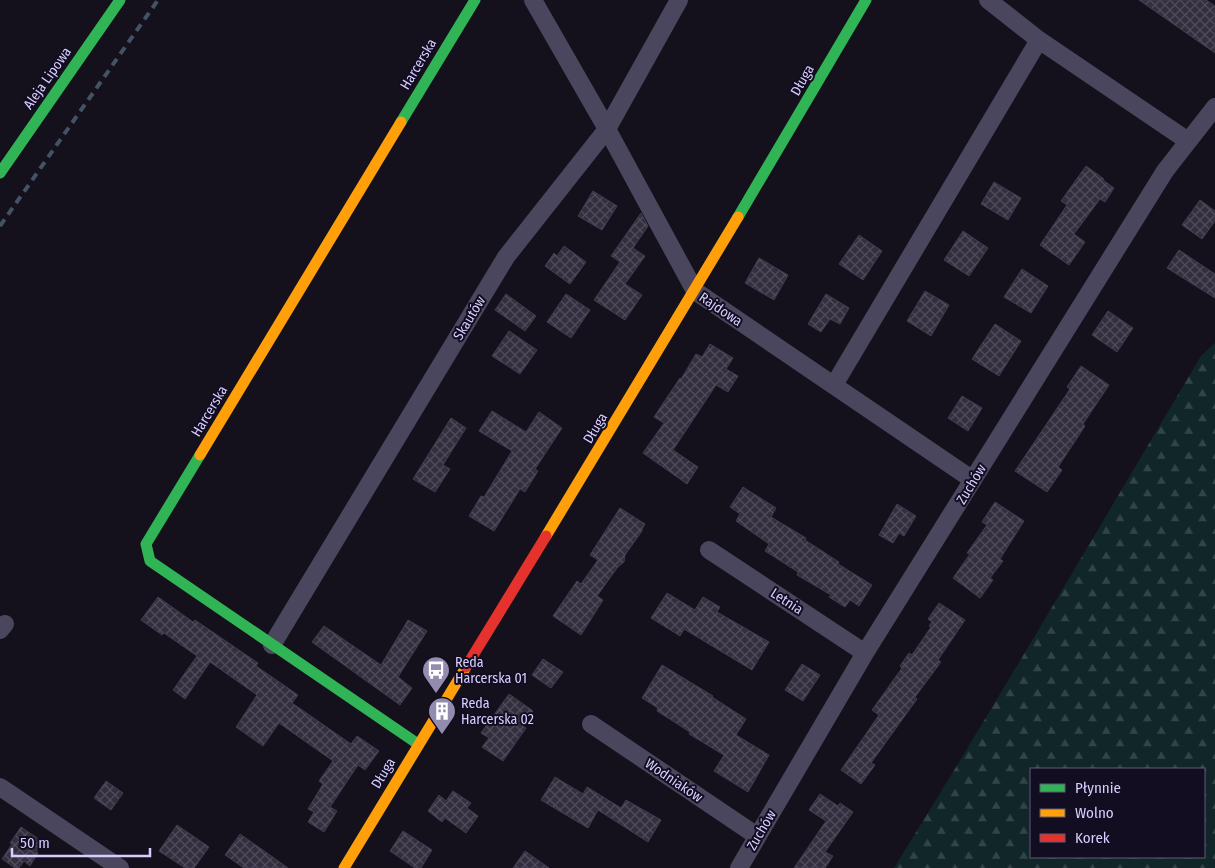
<svg xmlns="http://www.w3.org/2000/svg" width="1215" height="868" font-family="'Fira Sans Condensed',sans-serif">
  <style>
    .forest { fill: url(#forest-firs); fill-rule: evenodd }
    .building { fill: url(#building-cross-hatch); stroke: #413b50 }
    .lines { fill: none; stroke-linecap: round; stroke-linejoin: round }
    .street { stroke: #49465d; stroke-width: 18 }
    .fast { stroke: #30b455; stroke-width: 11 }
    .slow { stroke: #ff9f0a; stroke-width: 11 }
    .jam { stroke: #e5322d; stroke-width: 11 }
    .rail { stroke: #425365; stroke-width: 4; stroke-dasharray: 8 6; stroke-linecap: butt }
    .labels { text-anchor: middle; stroke-width: 4; stroke-linejoin: round; paint-order: stroke }
    .street-label { font-size: 14px; fill: #d7cefe; stroke: #120d20 }
    .poi-label { font-size: 14px; fill: #d7cefe; stroke: #120d20; text-anchor: start }
  </style>
  <defs>
    <pattern id="forest-firs" width="22" height="20" patternUnits="userSpaceOnUse" patternTransform="scale(1.25)"><rect width="22" height="20" fill="#112628"/><path d="M5 1l3.5 6h-7zM16 11l3.5 6h-7z" fill="#334448"/></pattern>
    <pattern id="building-cross-hatch" width="8" height="8" patternUnits="userSpaceOnUse" patternTransform="scale(1.25)"><rect width="8" height="8" fill="#332f3e"/><path d="M0 0l8 8M0 8l8-8" fill="none" stroke="#504c5b"/></pattern>
  </defs>
  <rect width="100%" height="100%" fill="#14111c"/>
  <!-- forest -->
  <path class="forest" d="M1215,343V868H894C999,699 1099,527 1201,356ZM1031,769H1204V857H1031Z"/>
  <!-- building -->
  <path class="building" d="M1139,0H1206L1215,6V53Z
    M1086,166L1104,179L1103,180L1114,188L1105,202L1100,199L1074,234L1085,242L1069,265L1040,245L1067,205L1061,201Z
    M994,182L1021,198L1008,220L981,204Z
    M593,191L617,206L602,230L578,216Z
    M1200,200L1215,211V221L1202,239L1182,225Z
    M641,213L648,226L633,248L645,256L625,284L642,295L625,320L594,300L620,262L611,256Z
    M963,231L988,248L969,276L944,260Z
    M859,235L882,251L863,280L839,264Z
    M564,246L586,262L570,284L545,266L554,253L557,256Z
    M1179,250L1215,274V298L1167,268Z
    M759,258L788,275L774,300L745,283Z
    M1022,269L1048,286L1031,313L1004,297Z
    M925,291L949,305L931,336L907,321Z
    M506,294L536,316L525,331L495,310Z
    M566,294L590,310L571,338L547,322Z
    M826,294L849,308L840,324L830,319L821,332L808,324Z
    M1108,311L1133,328L1117,352L1092,335Z
    M995,324L1021,341L999,376L972,359Z
    M509,331L537,350L520,374L492,356Z
    M710,344L733,358L726,369L738,376L728,392L716,385L673,450L698,467L687,484L643,453L664,423L654,417L680,378L681,379L696,354L702,357Z
    M1081,366L1109,385L1083,424L1085,426L1058,467L1062,470L1047,492L1015,471L1070,389L1067,387Z
    M962,396L982,408L968,431L948,418Z
    M492,411L526,432L539,412L562,428L535,469L538,471L525,492L520,489L494,531L469,516L481,496L484,497L512,451L479,431Z
    M451,418L466,428L443,465L450,469L435,492L413,479Z
    M743,487L776,508L771,517L806,538L805,540L839,562L838,564L872,585L859,606L850,600L845,607L829,597L831,595L797,575L798,572L765,551L769,544L736,521L740,514L730,507Z
    M995,502L1024,521L1000,559L1003,561L990,578L993,580L980,598L953,578L970,554L967,553L987,525L982,522Z
    M897,504L916,516L904,536L899,533L893,543L879,535Z
    M620,508L645,524L642,529V531L625,555L624,562L617,568L597,596L603,600L581,635L553,616L577,581L581,584L598,560L590,555Z
    M667,593L695,610L703,597L720,607L717,612L769,642L752,670L684,629L680,636L651,618Z
    M158,597L193,622L195,620L258,663L256,666L298,695L292,703L351,744L357,736L379,751L365,770L358,765L330,807L337,811L324,832L308,822L314,812L308,809L323,784L319,781L333,761L279,723L263,746L236,727L257,695L210,662L185,699L173,690L197,656L164,633L162,635L141,620Z
    M939,603L965,620L938,660L941,662L915,697L917,699L871,763L875,765L861,784L841,770L879,715L872,710L902,668L900,666L909,653L912,655L931,627L929,626L932,622L928,619Z
    M408,620L427,631L398,677L412,688L400,705L312,642L324,626L381,665Z
    M543,659L563,672L551,688L532,675Z
    M802,664L820,675L803,701L785,690Z
    M662,665L713,696L712,697L746,719L736,735L769,755L748,792L714,771L724,755L689,734L690,732L657,711L658,708L642,698Z
    M509,694L533,711L523,726L526,728L503,761L482,747L489,738L481,733Z
    M555,777L583,794L587,787L621,808L626,800L661,820L648,842L598,810L588,828L541,800Z
    M106,781L123,793L111,810L94,798Z
    M453,791L471,803L467,808L478,816L466,833L445,818L442,822L428,811L439,795L446,801Z
    M820,794L838,806L840,803L853,812L825,852L833,856L825,868H794L826,821L809,810Z
    M177,825L209,847L194,868H185L159,851Z
    M21,827L43,842L36,852L38,853L30,866L24,861L19,868H15L2,859L12,844L10,843Z
    M403,831L432,850L421,868H415L390,851Z
    M240,834L267,853L288,868H244L225,855Z
    M525,851L549,868H513Z"/>
  <g class="lines">
    <!-- street -->
    <path class="street" d="M533,0L607,129L695,291L973,480
      M988,0L1039,40L1188,141
      M834,385L1039,40
      M709,550L865,653
      M0,630L5,624
      M272,645L506,257L607,129L679,0
      M591,724L757,836
      M0,787L120,868
      M739,868L865,653L1165,171L1215,107"/>
    <!-- fast -->
    <path class="fast" d="M401,122L475,0
      M0,173L120,0
      M738,217L866,0
      M200,455L146,544L150,561L418,744"/>
    <!-- slow -->
    <path class="slow" d="M200,455L401,122
      M546,536L738,217
      M344,868L466,667"/>
    <!-- jam -->
    <path class="jam" d="M466,667L546,536"/>
    <!-- rail -->
    <path class="rail" d="M0,226L158,0"/>
  </g>
  <!-- icons -->
  <defs>
    <g id="bus-pin" transform="scale(1.4375)"><path d="M0 17L-7.5 6A9.5 9.5 0 1 1 7.5 6Z" fill="#938caf" stroke="#120d20"/><path d="M-5-6H5V4H4V6H2V4H-2V6H-4V4H-5ZM-3.5-4V0h7V-4ZM-3.5 1.2v1.5H-2V1.2ZM2 1.2v1.5H3.5V1.2Z" fill="#fff"/></g>
    <g id="building-pin" transform="scale(1.4375)"><path d="M0 17L-7.5 6A9.5 9.5 0 1 1 7.5 6Z" fill="#938caf" stroke="#120d20"/><path d="M-4-6H4V6H1V3H-1V6H-4ZM-2.5-4.3h1.7v1.8h-1.7ZM.8-4.3h1.7v1.8H.8ZM-2.5-1h1.7V.8h-1.7ZM.8-1h1.7V.8H.8Z" fill="#fff"/></g>
  </defs>
  <g fill-rule="evenodd">
    <use href="#bus-pin" x="436" y="670"/>
    <use href="#building-pin" x="442" y="711"/>
  </g>
  <g class="labels">
    <!-- street labels -->
    <g class="street-label">
      <text transform="translate(418 64) rotate(-59)" y="5">Harcerska</text>
      <text transform="translate(47 78) rotate(-55)" y="5">Aleja Lipowa</text>
      <text transform="translate(802 80) rotate(-60)" y="5">Długa</text>
      <text transform="translate(721 309) rotate(34)" y="5">Rajdowa</text>
      <text transform="translate(469 318) rotate(-59)" y="5">Skautów</text>
      <text transform="translate(209 411) rotate(-59)" y="5">Harcerska</text>
      <text transform="translate(595 428) rotate(-59)" y="5">Długa</text>
      <text transform="translate(971 484) rotate(-59)" y="5">Zuchów</text>
      <text transform="translate(787 601) rotate(33)" y="5">Letnia</text>
      <text transform="translate(383 773) rotate(-59)" y="5">Długa</text>
      <text transform="translate(674 780) rotate(34)" y="5">Wodniaków</text>
      <text transform="translate(761 830) rotate(-60)" y="5">Zuchów</text>
    </g>
    <!-- poi labels -->
    <g class="poi-label">
      <text x="455" y="667">Reda<tspan x="455" dy="16">Harcerska 01</tspan></text>
      <text x="461" y="708">Reda<tspan x="461" dy="16">Harcerska 02</tspan></text>
    </g>
  </g>
  <!-- legend -->
  <rect x="1030" y="768" width="175" height="90" fill="#120d20" stroke="#615a79"/>
  <rect x="1040" y="784" width="25" height="8" fill="#30b455" stroke="#615a79"/>
  <text x="1075" y="793" font-size="15" fill="#d7cefe">Płynnie</text>
  <rect x="1040" y="809" width="25" height="8" fill="#ff9f0a" stroke="#615a79"/>
  <text x="1075" y="818" font-size="15" fill="#d7cefe">Wolno</text>
  <rect x="1040" y="834" width="25" height="8" fill="#e5322d" stroke="#615a79"/>
  <text x="1075" y="843" font-size="15" fill="#d7cefe">Korek</text>
  <!-- scale -->
  <path d="M12 848v8h138v-8" fill="none" stroke="#d7cefe" stroke-width="2.5"/>
  <text x="20" y="848" font-size="15" fill="#d7cefe" stroke="#120d20" stroke-width="4" paint-order="stroke">50 m</text>
</svg>
